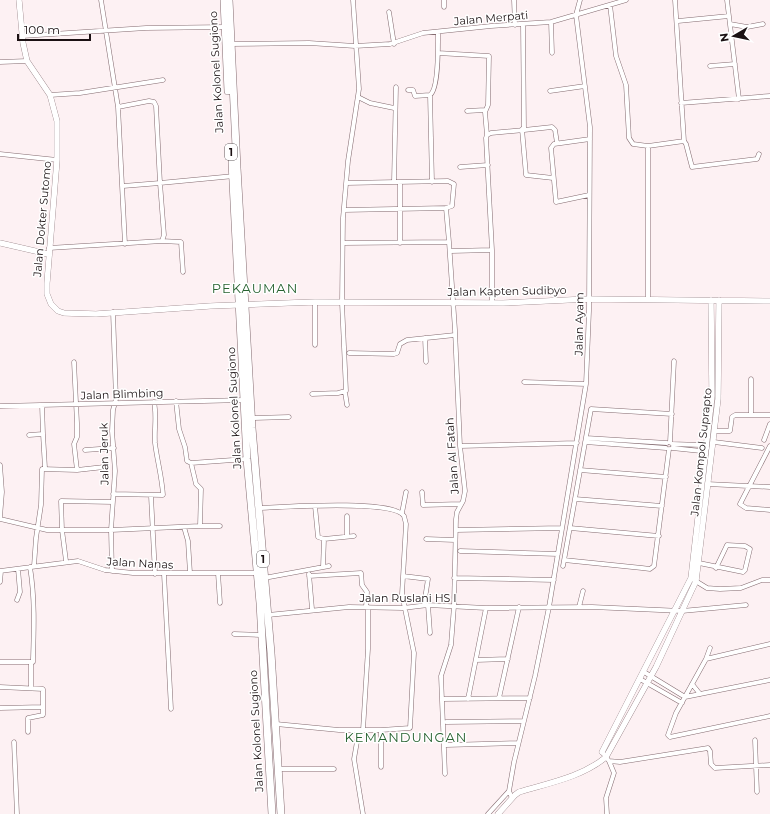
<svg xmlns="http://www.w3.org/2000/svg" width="770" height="814" font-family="Montserrat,sans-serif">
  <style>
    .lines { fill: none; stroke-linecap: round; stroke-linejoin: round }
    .street-casing { stroke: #846b70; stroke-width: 5 }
    .secondary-casing { stroke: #846b70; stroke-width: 6 }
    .highway-casing { stroke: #846b70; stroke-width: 8 }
    .street { stroke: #fff; stroke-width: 4 }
    .secondary { stroke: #fff; stroke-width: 5.5 }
    .highway { stroke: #fff; stroke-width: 7 }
    .labels { text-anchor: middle; stroke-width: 3; stroke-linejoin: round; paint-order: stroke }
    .shield { fill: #fff; stroke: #5f585a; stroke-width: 1 }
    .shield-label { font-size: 10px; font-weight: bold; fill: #1b1113 }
    .street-label { font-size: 11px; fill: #1b1113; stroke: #fff }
    .quarter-label { font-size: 13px; letter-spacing: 1px; fill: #276230; stroke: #fff }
  </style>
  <rect width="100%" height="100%" fill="#fdf1f3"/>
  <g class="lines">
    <!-- street casing -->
    <g class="street-casing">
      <path id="street" d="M101,0L118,107L125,244
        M444,0V7
        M514,0L515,25
        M727,0L739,99
        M610,5L616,56L626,85L629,138L633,144L648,146L684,141L675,0
        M389,12L394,44
        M678,21L729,16
        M551,22L552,53
        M730,24L747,27L763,24
        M22,36L146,28L225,27
        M230,44L309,43L355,46L390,44L423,33L491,26L551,22L626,0
        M438,53L489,56L488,105L485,112L487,135
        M0,62L27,61
        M710,66L735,64
        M408,90H413L415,96L430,95
        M550,91L585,86
        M50,95L80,93L163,80
        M358,97L370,103L394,108
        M681,103L770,96
        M118,107L149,101L154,102L156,106L160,183L123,186
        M467,111L485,110
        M522,129L526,175L553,178
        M524,130L552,127L555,130L557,143
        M684,141L686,144L692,167L757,159L759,154
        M648,146V299
        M0,154L57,160
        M460,167L488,165
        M394,182L396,87
        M400,182V243
        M432,182L430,95C439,89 438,44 438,32
        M589,195L556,202L551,148L554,144L590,139
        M344,210L446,208
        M162,241L181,242L183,272
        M343,243L449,242L446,208L452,206L454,184L448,181L346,183
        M49,248L162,241L164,235L160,183L234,176
        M451,251L492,250
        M492,303V250L486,138L487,135L491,133L524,130L523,24
        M425,338L426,362
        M315,345V302
        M349,353L394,354L397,353L400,344L407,340L455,335
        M74,362L77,423V437L74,444L77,470
        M751,379V415
        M524,382L586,384
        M345,392L347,405
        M312,394L338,393L346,391L342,303L343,218L348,161L359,89L353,0
        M0,406L244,400
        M252,418L289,417
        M715,431H730L732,417L735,415H770
        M43,434L45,468
        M29,435L43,434L42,405
        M586,438L667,443
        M764,440L770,424
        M585,442L666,448
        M670,442L674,361
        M714,442L762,448
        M672,444L701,445L703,448
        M460,446L577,443
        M770,446L740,504L746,508L770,510
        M672,448L701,451L703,448H707
        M85,450L114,448
        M191,463L247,459
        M0,465L2,492L0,517
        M580,470L666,477
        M707,484L770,487
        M422,492L423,505L461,504
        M113,494L163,495C162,477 157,460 155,443C154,429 157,416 154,402
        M151,496L155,574
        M575,499L662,506
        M315,506L318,537L324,539
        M259,508C283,507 393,499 404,516L406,524L402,594L414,653L410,728L381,730H339L276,724
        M402,513L406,492
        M347,516V536
        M0,519L47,530H111L200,526L201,489L196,484L191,463L187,461L185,447L179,429L176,401
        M200,526H220
        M184,527L188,541L190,573
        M570,528L659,536
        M456,530L562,528
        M426,539L455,540
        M460,551L558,554
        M564,560L642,568L650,569L654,566L669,449
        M66,561L62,530L61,501L113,502
        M699,563L743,572L745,570L750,549L745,546L727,545L716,568
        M34,566L36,538L41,505L42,469L77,470L104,467
        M563,566L591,409L672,414
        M30,567C35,598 34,628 33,659V662H31
        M323,567L324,539L354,536
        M0,571L78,561L105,570L133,573H257
        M112,571L111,530L115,471L112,431L113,410L116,399L113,312
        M218,573L220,603
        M164,574L171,709
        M309,574L312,609
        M309,576L361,573L362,585L367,592L366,607
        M403,576L428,579L424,605
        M264,578L329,566
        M454,578L554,580
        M694,580L707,588L720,589L741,588L762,580H770
        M0,582L1,571
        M17,600L20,592L18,569
        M428,605L430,633
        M579,607L583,591
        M268,615L349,607L403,608L428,605L486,608L592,607L682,611L746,605
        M234,634L261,635
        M770,644L706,659L676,713L668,735L670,737L770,716
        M706,659L710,648
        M476,660L508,659
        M0,662H31V688
        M644,672L685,697L770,680
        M640,679L682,703
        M692,684L700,694
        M0,687L43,689V707L0,708
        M499,698L519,607
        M442,699L530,698
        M468,699L486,608
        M446,722L523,721
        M359,730L354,759L363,814
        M363,730L368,649V607
        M28,732V718L43,715V707
        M755,740L757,792
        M14,742L17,814
        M446,745L518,743
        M602,752L609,761L620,762L708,748L710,751L711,764L715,768L770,765
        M381,767V730
        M279,769H334
        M445,774L441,676L451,645L454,606L456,519L457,512L463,501L465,491L460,446L455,330L449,242
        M512,798L509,791L514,762L535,676L549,607L586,384L589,311L590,127L576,15L580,0
        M488,814L509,791
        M607,814L606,798L614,773L609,761"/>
    </g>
    <!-- secondary casing -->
    <g class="secondary-casing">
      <path id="secondary" d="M19,0L23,43L27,61L50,95L57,121V160L47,283V294L51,304L58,311L64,313L96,314L210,306L315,302L503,303L589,299L770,301
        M0,243L48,254
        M602,752L691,578L712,396L711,300
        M498,814L515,795L519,792C549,783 582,777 606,757L656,667L696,581L718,399L719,300"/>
    </g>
    <!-- highway casing -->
    <g class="highway-casing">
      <path id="highway" d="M224,0L228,91
        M229,0L237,168L252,428L271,653L281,814
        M232,162L247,459L260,603L272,814"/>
    </g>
    <!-- street -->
    <use href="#street" class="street"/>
    <!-- secondary -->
    <use href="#secondary" class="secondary"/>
    <!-- highway -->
    <use href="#highway" class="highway"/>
  </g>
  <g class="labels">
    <!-- shield labels -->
    <g class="shield">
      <rect x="225" y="144" width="12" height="16" rx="3"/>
      <rect x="257" y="551" width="12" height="16" rx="3"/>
    </g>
    <g class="shield-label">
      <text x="231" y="156">1</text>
      <text x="263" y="563">1</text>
    </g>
    <!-- street labels -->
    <g class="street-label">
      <text transform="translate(491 18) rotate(-5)" y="4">Jalan Merpati</text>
      <text transform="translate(216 72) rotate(-93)" y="4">Jalan Kolonel Sugiono</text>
      <text transform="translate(42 219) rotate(-85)" y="4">Jalan Dokter Sutomo</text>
      <text transform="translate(507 291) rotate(-1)" y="4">Jalan Kapten Sudibyo</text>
      <text transform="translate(579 324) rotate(-89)" y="4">Jalan Ayam</text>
      <text transform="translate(122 394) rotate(-2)" y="4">Jalan Blimbing</text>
      <text transform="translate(234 408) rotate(-93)" y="4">Jalan Kolonel Sugiono</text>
      <text transform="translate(701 452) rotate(-84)" y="4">Jalan Kompol Suprapto</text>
      <text transform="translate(104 454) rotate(-91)" y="4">Jalan Jeruk</text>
      <text transform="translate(452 456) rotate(-94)" y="4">Jalan Al Fatah</text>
      <text transform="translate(140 563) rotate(3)" y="4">Jalan Nanas</text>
      <text x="408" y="602">Jalan Ruslani HS I</text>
      <text transform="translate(256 731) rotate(-93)" y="4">Jalan Kolonel Sugiono</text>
    </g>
    <!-- quarter labels -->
    <g class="quarter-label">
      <text x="255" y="293">PEKAUMAN</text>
      <text x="406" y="742">KEMANDUNGAN</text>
    </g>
  </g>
  <!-- north arrow -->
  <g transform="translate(734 36) rotate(261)" stroke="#ffffff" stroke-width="3" paint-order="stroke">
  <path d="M0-3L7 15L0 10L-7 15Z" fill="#1b1113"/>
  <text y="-6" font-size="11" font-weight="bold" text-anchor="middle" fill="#1b1113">N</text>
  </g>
  <!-- scale -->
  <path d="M18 34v6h72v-6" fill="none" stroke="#1b1113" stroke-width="2"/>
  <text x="24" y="34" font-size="12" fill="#1b1113" stroke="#ffffff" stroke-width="3" paint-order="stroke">100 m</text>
</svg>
